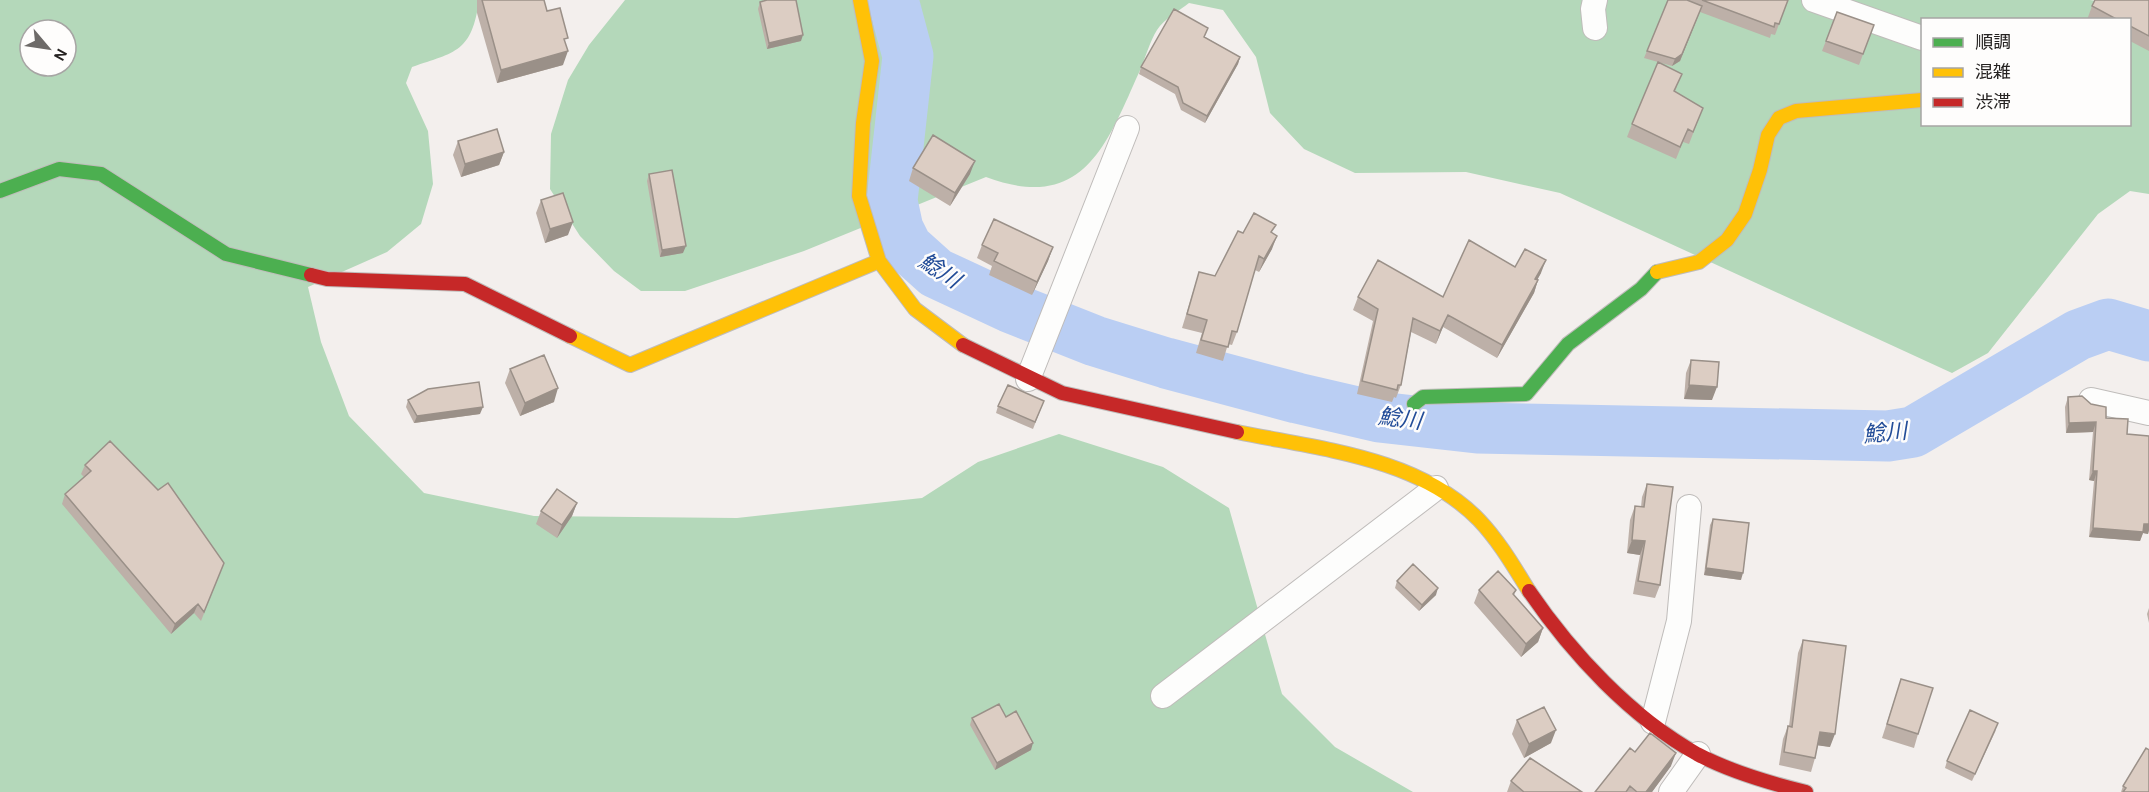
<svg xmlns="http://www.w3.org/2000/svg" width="2149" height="792" font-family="Karla,'Noto Sans JP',sans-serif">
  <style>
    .forest { fill: #b4d8ba; fill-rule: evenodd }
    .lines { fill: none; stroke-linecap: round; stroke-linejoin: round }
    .river { stroke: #bacef3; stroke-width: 51 }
    .street-casing { stroke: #bfbcba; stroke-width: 26 }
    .fast-casing { stroke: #bfbcba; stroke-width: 16 }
    .slow-casing { stroke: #bfbcba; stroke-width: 16 }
    .jam-casing { stroke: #bfbcba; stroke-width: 16 }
    .street { stroke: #fdfdfc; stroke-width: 24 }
    .fast { stroke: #4caf50; stroke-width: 14 }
    .slow { stroke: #ffc107; stroke-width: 14 }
    .jam { stroke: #c62828; stroke-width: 14 }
    .wall { fill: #bdb0a8 }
    .shaded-wall { fill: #9a9088 }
    .building { fill: #dccdc3; stroke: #9a9088; stroke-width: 1.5 }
    .labels { text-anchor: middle; stroke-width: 5; stroke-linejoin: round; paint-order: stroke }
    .water-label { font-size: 22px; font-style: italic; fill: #224c98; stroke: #fefdfc }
  </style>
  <rect width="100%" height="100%" fill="#f3efed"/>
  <!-- forest -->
  <path class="forest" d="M0,0H479C472,52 456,52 412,67L406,83L428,131L433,184L421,224L387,252L308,287L321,342L349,416L424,493L534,516L737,518L922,498L978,462L1059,434L1163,467L1229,508L1282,694L1335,747L1413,792H0ZM30,30H66V66H30Z
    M625,0H2090L2149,10V194L2130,191L2098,214L1988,353L1952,373L1560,193L1466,172L1355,173L1304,149L1270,113L1256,57L1223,10L1189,3C1179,11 1164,19 1157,30C1150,41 1146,56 1141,68C1107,143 1085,214 986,177L804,251L685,291H641L614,271L580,236L550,189L551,134L568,80L589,45ZM1922,20H2130V124H1922Z"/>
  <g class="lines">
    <!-- river -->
    <path class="river" d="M893,0L908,56L892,201L898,229L907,247L936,273L1009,307L1095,341L1166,363L1297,398L1379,417L1477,428L1888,436L1913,432L2078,335L2108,324L2149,336"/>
    <!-- street casing -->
    <g class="street-casing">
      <path id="street" d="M1814,0L1922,38
        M1595,28L1593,9L1595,0
        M1028,379L1127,128
        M2091,400L2149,413
        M1163,696L1436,488
        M1653,722L1679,621L1689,507
        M1671,792L1698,754"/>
    </g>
    <!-- fast casing -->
    <g class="fast-casing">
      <path id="fast" d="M0,191L59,169L101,174L226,254L311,275
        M1414,404L1423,397L1526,394L1568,344L1641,289L1657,272"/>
    </g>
    <!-- slow casing -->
    <g class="slow-casing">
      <path id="slow" d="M860,0L872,61L863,123L859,196L879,261L915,309L963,345
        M1657,272L1699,262L1727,240L1745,214L1760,170L1768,135L1779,118L1796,111L1922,100
        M570,336L630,365L879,261
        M1237,432C1319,449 1418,457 1479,520C1499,541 1514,567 1529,591"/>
    </g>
    <!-- jam casing -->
    <g class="jam-casing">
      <path id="jam" d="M311,275L327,279L465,284L570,336
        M963,345L1062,393L1237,432
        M1529,591C1572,654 1631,717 1697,754C1731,772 1769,783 1806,792"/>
    </g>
    <!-- street -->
    <use href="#street" class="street"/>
    <!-- fast -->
    <use href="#fast" class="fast"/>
    <!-- slow -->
    <use href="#slow" class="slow"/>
    <!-- jam -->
    <use href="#jam" class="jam"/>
  </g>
  <!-- wall -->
  <path class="wall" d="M477,0H544L563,65L497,83L477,13Z
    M1668,0H1788L1775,35L1771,34L1770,38L1700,12L1680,61L1672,66L1644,58Z
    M2149,0V51L2130,41V20H2087L2092,6Z
    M760,2L801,41L767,49L758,9Z
    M1837,12L1874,25L1859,65L1822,51Z
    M1205,37L1240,57L1238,64L1205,123L1181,110L1175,94L1139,74L1141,67Z
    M1677,86L1675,92L1703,108L1689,144L1683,142L1676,159L1627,137L1632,124Z
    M458,141L504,152L499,165L461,177L453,155Z
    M913,168L970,174L950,206L909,181Z
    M649,174L683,253L660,257L647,181Z
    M541,200L568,235L545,243L536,213Z
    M1243,233H1273L1272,249L1259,272L1255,270L1237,332L1232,345L1228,344L1223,361L1196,353L1202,333L1182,328L1199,272L1215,276Z
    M982,245L1053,247L1048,261L1032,295L989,275L992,266L977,258Z
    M1515,267L1541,273L1537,280H1538L1534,293L1497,358L1443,327L1436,344L1411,332L1401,385L1396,398L1394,397L1392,402L1357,394L1373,321L1353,310L1358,297H1443Z
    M1691,360L1712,400L1684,399L1686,373Z
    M510,369L554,402L520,416L505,383Z
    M2068,397L2106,418L2127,434L2149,436V530L2148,534L2143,533L2140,541L2089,537L2094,481L2089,480L2093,432L2066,433L2065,407Z
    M408,400L480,414L414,423L406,407Z
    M1044,401L1033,429L996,413L998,406Z
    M85,465L224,563L201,621L194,613L171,634L62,504L65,494L84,477L81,474Z
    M1647,484L1660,585L1655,598L1633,594L1640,555L1627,553L1630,520L1635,506L1641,507L1642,497Z
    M577,503L572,516L557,538L536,524L541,511Z
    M1713,519L1741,580L1704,575L1710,525Z
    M1397,581L1436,595L1419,611L1395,588Z
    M1479,590H1516L1514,595L1543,628L1538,642L1521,657L1474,603Z
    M2149,608V623L2147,614Z
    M1803,640L1830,747L1818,745L1815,758L1811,772L1779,765L1783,739L1788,726H1789L1798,653Z
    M1901,679L1918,734L1914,748L1882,738Z
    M1006,717L1031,750L995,770L970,725L972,718Z
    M1517,720L1551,743L1524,758L1512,734Z
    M1996,730L1972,781L1945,768L1947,761Z
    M1635,752L1671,766L1652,792H1595Z
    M1511,781L1582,792H1507Z
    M2123,786L2149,792H2121Z"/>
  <!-- shaded-wall -->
  <path class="shaded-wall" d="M1702,6L1680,61L1672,66L1675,59Z
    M803,35L801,41L767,49L769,43Z
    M568,51L563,65L497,83L501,70Z
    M1240,57L1238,64L1205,123L1207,116Z
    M504,152L499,165L461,177L465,164Z
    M975,161L970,174L950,206L955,193Z
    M573,222L568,235L545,243L550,229Z
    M1277,236L1272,249L1259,272L1264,259Z
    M686,246L683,253L660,257L662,250Z
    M1053,247L1048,261L1032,295L1037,282Z
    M1546,260L1541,273L1531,291L1535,279Z
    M1538,280L1534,293L1497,358L1502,345Z
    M1448,315L1443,327L1436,344L1440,331Z
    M1689,385L1717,387L1712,400L1684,399Z
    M558,388L554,402L520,416L525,403Z
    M483,407L480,414L414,423L417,416Z
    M2096,422L2093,432L2066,433L2069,423Z
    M2093,471H2097L2094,481L2089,480Z
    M577,503L572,516L557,538L562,525Z
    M2144,524H2149V530L2148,534L2143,533L2140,541L2089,537L2093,528Z
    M1632,540L1645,541L1640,555L1627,553Z
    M1706,568L1743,573L1741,580L1704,575Z
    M1438,588L1436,595L1419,611L1422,605Z
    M198,604L194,613L171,634L175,624Z
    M1543,628L1538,642L1521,657L1526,644Z
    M1556,730L1551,743L1524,758L1529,744Z
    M1820,732L1835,734L1830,747L1815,745Z
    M1033,743L1031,750L995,770L997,763Z
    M1676,753L1671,766L1652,792H1646Z"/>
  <!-- building -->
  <path class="building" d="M482,0H544L547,11L560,8L568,38L564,39L568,51L501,70Z
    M767,0H796L803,35L769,43L760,2Z
    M1668,0H1687L1702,6L1682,54L1675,59L1647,51Z
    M1702,0H1788L1779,24L1775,23L1774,27Z
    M2095,0H2149V36L2130,26V20H2118L2092,6Z
    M1174,9L1208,28L1204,37L1240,57L1207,116L1183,103L1178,87L1141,67Z
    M1837,12L1874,25L1863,54L1826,41Z
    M1658,62L1682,74L1674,91L1703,108L1693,132L1688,129L1680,147L1632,124Z
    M497,129L504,152L465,164L458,141Z
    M933,135L975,161L955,193L913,168Z
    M672,170L686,246L662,250L649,174Z
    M563,193L573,222L550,229L541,200Z
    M1254,213L1276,225L1271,232L1277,236L1264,259L1259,256L1237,332L1232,331L1228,347L1201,340L1207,320L1187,314L1199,272L1215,276L1238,231L1243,233Z
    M994,219L1053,247L1037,282L994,261L998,253L982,245Z
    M1469,240L1515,267L1525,249L1546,260L1535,279L1538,280L1502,345L1448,315L1440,331L1413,318L1401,385H1398L1397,390L1362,381L1378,309L1358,297L1378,260L1443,297Z
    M544,355L558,388L525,403L510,369Z
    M1691,360L1719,362L1717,387L1689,385Z
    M479,382L483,407L417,416L408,400L428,389Z
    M1008,385L1044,401L1035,422L998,406Z
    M2082,396L2091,404L2106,407V418L2128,419L2127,434L2149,436V524H2144L2143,532L2093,528L2097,471H2093L2096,422L2069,423L2068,397Z
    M110,441L158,490L168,483L224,563L204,612L198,604L175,624L65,494L91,471L85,465Z
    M1647,484L1673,487L1660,585L1638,581L1645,541L1632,540L1635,506L1644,507Z
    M557,489L577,503L562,525L541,511Z
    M1713,519L1749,523L1743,573L1706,568Z
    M1413,564L1438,588L1422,605L1397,581Z
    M1498,571L1516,590L1513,594L1543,628L1526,644L1479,590Z
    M1803,640L1846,646L1835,734L1820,732L1815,758L1784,752L1788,726L1792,727Z
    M1901,679L1933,688L1918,734L1887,724Z
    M999,704L1006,717L1016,711L1033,743L997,763L972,718Z
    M1544,707L1556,730L1529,744L1517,720Z
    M1970,710L1998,723L1975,774L1947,761Z
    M1650,733L1676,753L1646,792H1637L1630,786L1626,792H1595L1630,748L1635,752Z
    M2146,748L2149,750V792H2123L2126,788L2123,786Z
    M1530,758L1582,792H1524L1511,781Z"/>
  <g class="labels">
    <!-- water labels -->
    <g class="water-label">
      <text transform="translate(940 270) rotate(33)" y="8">鯰川</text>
      <text transform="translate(1400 418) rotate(7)" y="8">鯰川</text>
      <text transform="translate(1885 432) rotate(-5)" y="8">鯰川</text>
    </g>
  </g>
  <!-- legend -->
  <rect x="1921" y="18" width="210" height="108" fill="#fefdfc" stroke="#a7a5a4" stroke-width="1.5"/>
  <rect x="1933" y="38" width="30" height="9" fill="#4caf50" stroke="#a7a5a4" stroke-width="1.5"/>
  <text x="1975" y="48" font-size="18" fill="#252221">順調</text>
  <rect x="1933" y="68" width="30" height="9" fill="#ffc107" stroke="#a7a5a4" stroke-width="1.5"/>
  <text x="1975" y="78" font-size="18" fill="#252221">混雑</text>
  <rect x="1933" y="98" width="30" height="9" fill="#c62828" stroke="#a7a5a4" stroke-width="1.5"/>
  <text x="1975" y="108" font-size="18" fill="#252221">渋滞</text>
  <!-- north arrow -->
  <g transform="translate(48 48) rotate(119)"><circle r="28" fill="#fefdfc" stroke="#a7a5a4" stroke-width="1.5"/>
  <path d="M0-4.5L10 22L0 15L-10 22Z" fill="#6d6a68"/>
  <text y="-9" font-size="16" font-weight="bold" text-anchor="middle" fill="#252221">N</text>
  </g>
</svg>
